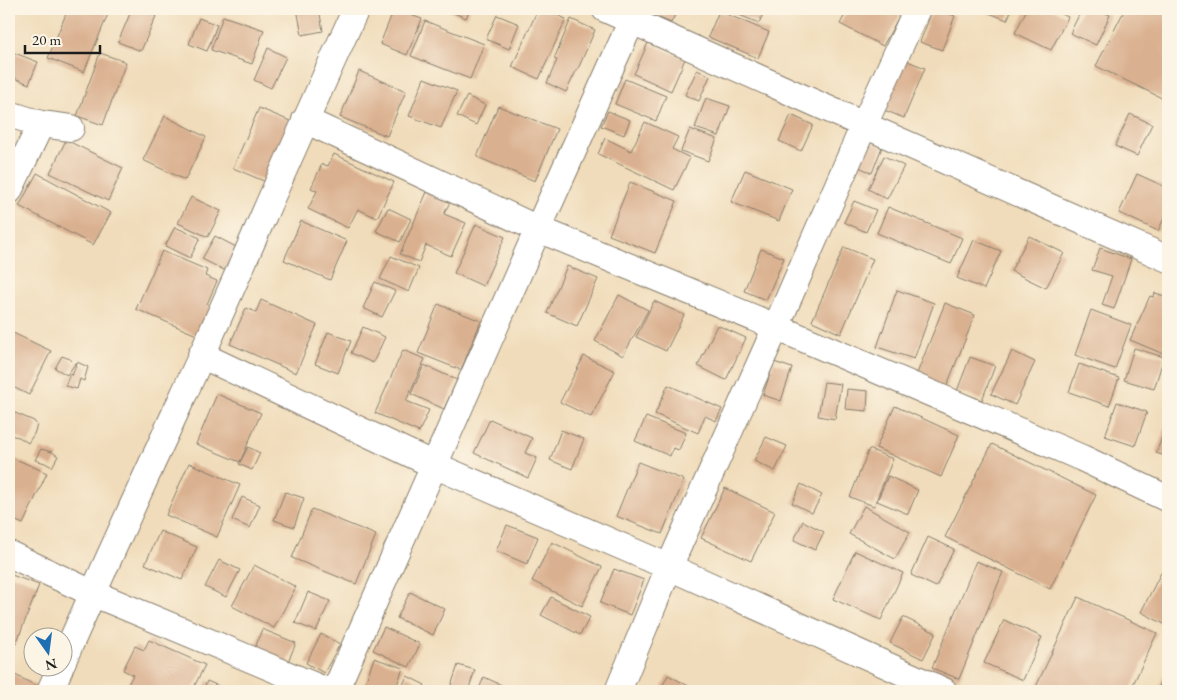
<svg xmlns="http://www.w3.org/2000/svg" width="1177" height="700" font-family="'EB Garamond',serif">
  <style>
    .building { fill: #dab190 }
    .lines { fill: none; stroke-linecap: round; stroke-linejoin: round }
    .street-casing { stroke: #867c6b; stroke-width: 28 }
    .street { stroke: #fff; stroke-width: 26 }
  </style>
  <rect width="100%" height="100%" fill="#fcf5e5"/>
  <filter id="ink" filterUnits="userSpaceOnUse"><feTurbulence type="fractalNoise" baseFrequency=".02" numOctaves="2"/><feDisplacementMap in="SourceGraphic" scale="10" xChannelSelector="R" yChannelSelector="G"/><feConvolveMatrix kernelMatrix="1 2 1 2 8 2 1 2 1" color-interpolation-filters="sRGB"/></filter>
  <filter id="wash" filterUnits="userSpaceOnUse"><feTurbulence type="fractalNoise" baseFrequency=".0096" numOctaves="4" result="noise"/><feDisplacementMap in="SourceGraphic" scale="20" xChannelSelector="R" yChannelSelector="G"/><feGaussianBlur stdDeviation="1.12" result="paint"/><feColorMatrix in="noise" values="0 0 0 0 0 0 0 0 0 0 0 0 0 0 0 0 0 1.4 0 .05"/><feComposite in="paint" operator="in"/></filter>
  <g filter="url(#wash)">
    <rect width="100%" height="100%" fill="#f0dcba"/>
    <g id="blocks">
      <!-- building -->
      <path class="building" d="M68,9H93L108,14L84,72L48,58Z
        M132,9H138L156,16L141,51L118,42Z
        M297,9H319L323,31L302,35Z
        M394,9L422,19L407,55L380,44Z
        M444,9H470L466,18Z
        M538,9H543L566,19L539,79L512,67Z
        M650,9H678L671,23L648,13Z
        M730,9H765L759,23L729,11Z
        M848,9H903L883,46L840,24Z
        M933,9H937L955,16L942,50L920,42Z
        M979,9H1012L1007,20Z
        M1027,9H1052L1068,17L1051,50L1015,33Z
        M1082,9H1096L1110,15L1096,45L1070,33Z
        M1125,9H1168V101L1096,66Z
        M719,11L769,32L758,58L708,37Z
        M497,15L519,24L509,49L486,39Z
        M223,16L264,30L252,64L211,50Z
        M199,18L217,25L207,51L189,44Z
        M571,19L595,30L578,69H577L566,92L547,83L557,60L554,59Z
        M425,21L484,44L470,79L411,56Z
        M648,43L685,59L671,91L634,74Z
        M268,48L286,57L271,88L254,80Z
        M12,52L38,62L29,84L9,76V60Z
        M100,53L126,62L103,125L77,116Z
        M905,60L925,68L904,118L884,110Z
        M697,70L710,76L699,101L685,95Z
        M359,71L406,91L387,136L340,117Z
        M424,78L457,91L441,128L409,116Z
        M625,79L666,96L656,121L615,104Z
        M467,96L485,105L476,125L457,116Z
        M706,98L730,106L719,136L695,128Z
        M498,106L557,129L535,181L477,157Z
        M259,108L297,124L271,184L233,168Z
        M608,111L630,120L624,135L601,126Z
        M1130,114L1152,124L1137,156L1115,146Z
        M791,115L813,125L801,151L779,141Z
        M165,116L206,137L185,180L143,160Z
        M645,122L678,137L672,149L690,158L674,190L598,154L605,138L631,151Z
        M690,129L717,139L708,161L681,151Z
        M66,140L123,168L108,201L50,173Z
        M868,140L882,147L872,173L857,166Z
        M334,154L394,182L377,218L358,209L348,228L308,209L317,191L311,188L322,164L328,166Z
        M884,156L904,166L887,199L868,189Z
        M745,170L792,189L779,221L731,202Z
        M37,173L111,213L93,245L19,206Z
        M1137,174L1168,188V210L1158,231L1119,213Z
        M630,182L677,201L655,253L609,235Z
        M427,192L450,202L444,214L466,223L451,256L426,245L419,262L400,254Z
        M191,197L221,211L208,237L178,223Z
        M854,201L876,210L866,232L844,222Z
        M888,207L962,238L951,264L877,233Z
        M388,208L411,219L400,242L376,231Z
        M301,221L347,241L330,280L284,260Z
        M476,224L505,237L483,286L454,273Z
        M175,227L200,238L190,258L165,246Z
        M215,236L238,248L226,271L202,259Z
        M1029,236L1064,253L1046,288L1011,271Z
        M974,240L1001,251L984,289L957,278Z
        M844,247L873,259L841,334L812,321Z
        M1100,248L1131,259L1114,309L1102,305L1112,276L1092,270Z
        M761,249L784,258L766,300L744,291Z
        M162,251L207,270L205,276L217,281L207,304L212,307L199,336L136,309Z
        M391,256L419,268L409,292L380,279Z
        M567,266L598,279L577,326L547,313Z
        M375,282L395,291L382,317L363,308Z
        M897,290L934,303L914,359L877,347Z
        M1155,293L1168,297V351L1166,355L1130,340L1150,296L1153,297Z
        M619,295L648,310L623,356L595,341Z
        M261,300L317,325L296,373L230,344L246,308L256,312Z
        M654,301L684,315L666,351L636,337Z
        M945,303L975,315L946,388L916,376Z
        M438,304L481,321L461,370L418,353Z
        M1091,310L1131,325L1115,369L1075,355Z
        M717,325L746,338L726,380L698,366Z
        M363,327L385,337L373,363L351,353Z
        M9,331L51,351L29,395L9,385Z
        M328,332L351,341L338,373L315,364Z
        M1134,348L1164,357L1154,389L1124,380Z
        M403,350L425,359L406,401L429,410L419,432L375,413Z
        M1012,351L1035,362L1015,405L991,394Z
        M62,356L70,359L75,364L67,375L55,368Z
        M584,356L615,371L591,417L560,402Z
        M970,357L995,366L982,400L957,391Z
        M77,362L88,367L84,381L80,379L77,389L65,386L70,374L72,376Z
        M774,362L792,368L781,401L763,395Z
        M1079,364L1119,378L1109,406L1069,392Z
        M424,365L457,380L444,409L411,394Z
        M824,382L841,384L835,419L818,416Z
        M668,385L722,409L716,421L705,416L698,433L655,414Z
        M847,389L868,391L867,411L845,409Z
        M217,394L261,413L240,462L196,444Z
        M1117,402L1147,412L1135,446L1105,436Z
        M895,406L959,435L941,477L876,448Z
        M13,412L34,421L37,425L34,434L28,443L19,437L9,435V421Z
        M646,417L686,433L679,450L673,448L670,456L635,441Z
        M490,419L532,438L525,453L537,458L528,478L474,453Z
        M1168,422V457L1156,453Z
        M561,430L584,439L572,469L550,460Z
        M766,437L787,446L775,471L754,461Z
        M992,444L1096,495L1050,589L945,537Z
        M248,447L260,453L252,470L239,464Z
        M41,449L52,452L58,456L52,467L45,463L35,460Z
        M869,449L893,459L874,506L850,497Z
        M9,456L47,473L23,524L9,518Z
        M638,462L684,480L662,534L616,516Z
        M189,463L240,485L217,537L166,515Z
        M888,476L918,490L908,514L877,501Z
        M801,484L822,495L812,513L792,503Z
        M725,488L775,512L751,561L701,538Z
        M285,492L304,498L294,527L274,520Z
        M242,497L260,505L250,528L232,520Z
        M864,506L910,532L895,559L849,534Z
        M312,509L376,535L356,584L292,558Z
        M803,521L824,532L815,550L794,540Z
        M507,525L538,537L527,564L496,551Z
        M160,531L197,547L182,580L145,564Z
        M928,537L954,549L936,587L911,575Z
        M552,542L602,567L582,606L532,581Z
        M855,551L903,573L881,620L833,599Z
        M1168,559V626L1141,612Z
        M219,560L240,570L226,597L205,587Z
        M976,561L1003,572L959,679L932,668Z
        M254,565L296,587L274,628L232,606Z
        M614,569L644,580L630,615L600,603Z
        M9,574L39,585L16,644L9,641Z
        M308,592L330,601L316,631L295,623Z
        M410,592L445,609L433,635L397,618Z
        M551,597L590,617L580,635L541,615Z
        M1078,597L1157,633L1130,691H1034Z
        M903,617L936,633L923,659L890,643Z
        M1004,620L1042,637L1023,680L984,663Z
        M384,627L420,644L409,667L373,650Z
        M262,629L296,643L287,664L254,651Z
        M321,634L340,644L324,673L306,663Z
        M149,640L205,665L192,691H138L127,686L133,675L123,670L135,646L144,650Z
        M374,658L403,668L395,691H370L363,689Z
        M458,665L475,670L468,691L451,686Z
        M1168,667V691H1157Z
        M9,672L39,687L37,691H9Z
        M668,675L698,691H660Z
        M407,676L425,685L421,691H400Z
        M484,677L506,687L504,691H478Z
        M207,681L230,691H203Z"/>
    </g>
  </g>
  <g filter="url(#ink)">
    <use href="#blocks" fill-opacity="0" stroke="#867c6b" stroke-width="1"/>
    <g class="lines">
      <!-- street casing -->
      <g class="street-casing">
        <path id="street" d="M605,9L864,125L1168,259
          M9,114L41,124
          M305,120L538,229L776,327L1082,458L1168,499
          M9,191L41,124L71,128
          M201,355L434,465L669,567L944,691
          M9,554L92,593L327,691
          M62,663C107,560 154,459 201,357C253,241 303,124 356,9
          M50,691L60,668
          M335,691L538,229L637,9
          M618,691L669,567L776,327L864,125L917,9"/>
      </g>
      <!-- street -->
      <use href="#street" class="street"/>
    </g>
  </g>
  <!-- margin -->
  <rect width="1177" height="700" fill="none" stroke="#fcf5e5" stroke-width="30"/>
  <!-- north arrow -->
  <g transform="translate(48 652) rotate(166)"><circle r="24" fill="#fcf5e5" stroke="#a29e95"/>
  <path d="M0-4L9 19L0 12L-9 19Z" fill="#1f6fb2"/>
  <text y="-8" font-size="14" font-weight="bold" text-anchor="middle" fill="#1c1c1c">N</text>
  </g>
  <!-- scale -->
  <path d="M25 45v8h75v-8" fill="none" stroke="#1c1c1c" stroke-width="2.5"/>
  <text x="32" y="45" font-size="15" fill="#1c1c1c" stroke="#fcf5e5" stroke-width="4" paint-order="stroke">20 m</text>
</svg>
